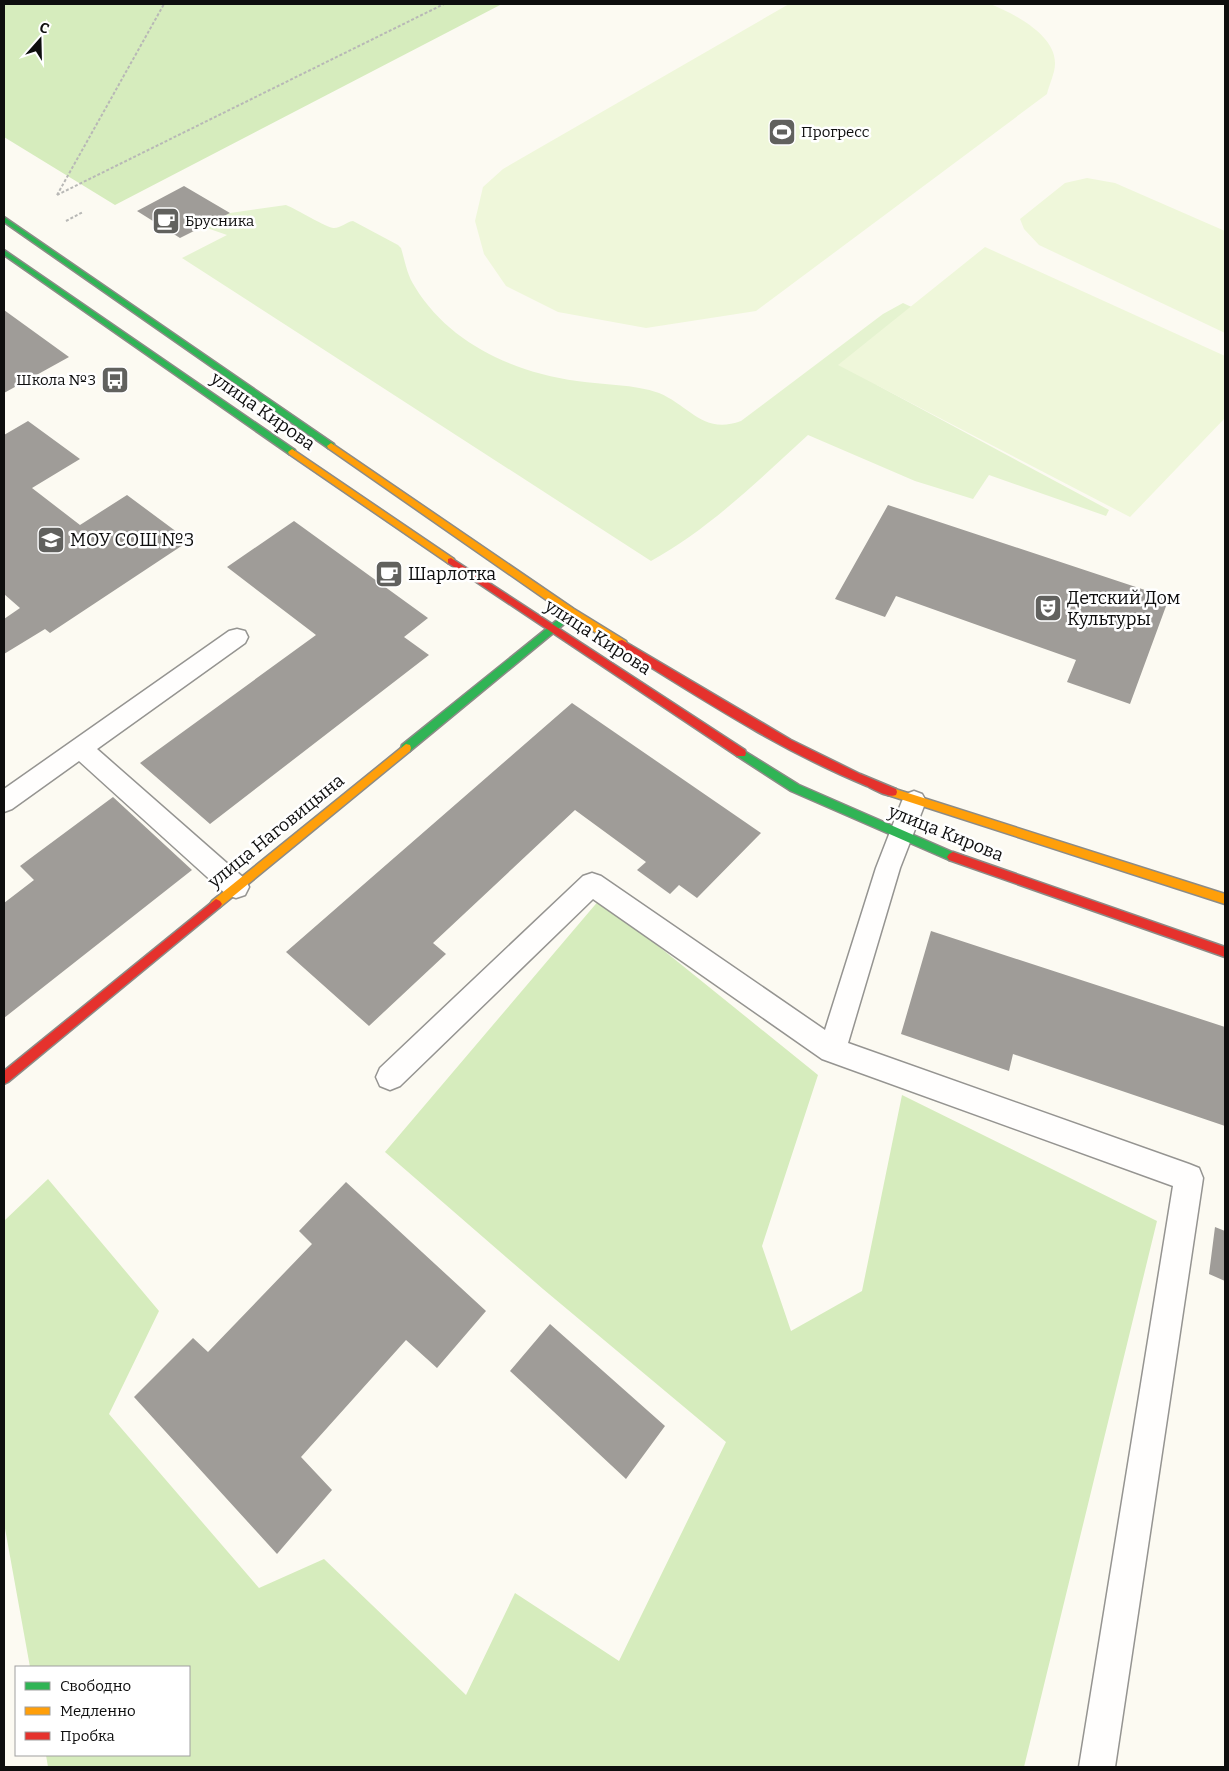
<svg xmlns="http://www.w3.org/2000/svg" width="1229" height="1771" font-family="Bitter,serif">
  <style>
    .green { fill: #e5f3d0 }
    .forest { fill: #d6ecbd }
    .pitch { fill: #eff7da }
    .building { fill: #9f9c98 }
    .lines { fill: none; stroke-linecap: round; stroke-linejoin: round }
    .lane-casing { stroke: #959491; stroke-width: 3 }
    .fast-casing { stroke: #8c8b87; stroke-width: 3 }
    .slow-casing { stroke: #8c8b87; stroke-width: 3 }
    .jam-casing { stroke: #8c8b87; stroke-width: 3 }
    .path { stroke: #b8b8b6; stroke-width: 2; stroke-dasharray: 3 2; stroke-linecap: butt }
    .lane { fill: #fffefd; fill-rule: evenodd }
    .fast { fill: #30b455; fill-rule: evenodd }
    .slow { fill: #ff9f0a; fill-rule: evenodd }
    .jam { fill: #e5322d; fill-rule: evenodd }
    .labels { text-anchor: middle; stroke-width: 5; stroke-linejoin: round; paint-order: stroke }
    .far-poi-label { font-size: 15px; fill: #0e0e0e; stroke: #fff; text-anchor: start }
    .street-label { font-size: 18px; fill: #0e0e0e; stroke: #fff }
    .poi-label { font-size: 18px; fill: #0e0e0e; stroke: #fff; text-anchor: start }
  </style>
  <rect width="100%" height="100%" fill="#fcfaf2"/>
  <!-- green -->
  <path class="green" d="M286,205C296,209 329,229 334,228C341,228 346,222 353,221L398,245L401,248C405,261 407,275 415,287C449,343 513,372 577,381C603,385 634,384 659,393C690,406 703,435 741,421L883,314L903,303L918,310L877,385L1109,510L1106,516L989,475L973,499L915,481L808,435C759,480 709,529 651,561L182,258L227,235L204,227L230,213Z"/>
  <!-- forest -->
  <path class="forest" d="M4,4H502L115,205L4,137Z
    M600,899L818,1075L762,1246L791,1331L862,1291L902,1095L1157,1221L1024,1767H48L46,1755H189V1667H30L4,1523V1221L48,1179L159,1311L109,1414L259,1588L324,1559L466,1695L515,1593L619,1661L726,1442L543,1289L385,1152Z"/>
  <!-- pitch -->
  <path class="pitch" d="M789,4H990C1013,13 1056,35 1055,64C1055,73 1049,85 1047,94L756,311L646,328L558,312L506,286L484,254L475,221L483,187L503,169Z
    M1087,178L1115,183L1225,231V333L1039,245L1024,229L1020,219L1065,183Z
    M985,247L1225,356V418L1130,517L838,365Z"/>
  <!-- building -->
  <path class="building" d="M184,186L230,213L180,238L137,211Z
    M4,310L69,357L4,393Z
    M28,421L80,459L32,488L80,525L127,495L189,541L50,633L45,629L4,654V619L20,608L4,594V435Z
    M888,505L1169,598L1130,704L1067,682L1076,660L896,596L885,617L835,599Z
    M294,521L428,618L404,637L429,655L210,824L140,763L316,635L227,567Z
    M572,703L761,833L697,898L679,885L670,894L637,870L646,862L575,810L433,943L446,954L369,1026L286,952Z
    M113,797L192,870L4,1018V903L34,880L20,866Z
    M931,931L1225,1027V1126L1013,1054L1009,1071L901,1034Z
    M346,1182L486,1311L437,1368L406,1340L301,1457L332,1490L277,1554L134,1397L193,1338L208,1352L312,1244L299,1231Z
    M1215,1227L1225,1231V1281L1209,1274Z
    M550,1324L665,1426L626,1479L510,1371Z"/>
  <g class="lines">
    <!-- lane casing -->
    <g class="lane-casing">
      <path id="lane" d="M237,629L245,631L248,637L245,643L97,749L245,879L249,887L245,895L236,898L227,895L79,761L12,809L4,812V789L229,631Z
        M914,791L922,794L926,801L900,868L848,1043L1189,1164L1199,1168L1203,1178L1115,1767H1079L1173,1186L822,1059L593,899L400,1086L390,1090L380,1086L376,1077L380,1068L583,876L592,873L601,876L825,1030L876,868L902,801L906,794Z"/>
    </g>
    <!-- fast casing -->
    <g class="fast-casing">
      <path id="fast" d="M4,217L334,444V448H328L4,222Z
        M4,250L295,450V454H289L4,255Z
        M566,613L571,617L569,620L410,751H402L401,748L402,745Z
        M741,749L799,785L957,854L959,857L957,860H949L791,791L737,756L736,753Z"/>
    </g>
    <!-- slow casing -->
    <g class="slow-casing">
      <path id="slow" d="M331,443L574,609L626,641L627,644L626,647H618L568,615L328,448L327,446Z
        M292,449L454,559V563H448L289,454L288,452Z
        M406,744L410,745L411,748L410,751L220,907L216,909L212,907L210,904L212,901Z
        M892,788L1225,894V904L888,795L887,792L888,789Z"/>
    </g>
    <!-- jam casing -->
    <g class="jam-casing">
      <path id="jam" d="M451,558L745,750L746,753L745,756H737L448,563V559Z
        M622,640L791,740L860,774L896,789L897,792L896,795C888,798 875,790 867,786C779,750 699,697 618,647L617,644L618,641Z
        M953,852L1225,947V957L949,860L947,857L949,854Z
        M216,899L220,901L222,904L220,907L8,1082L4,1084V1071Z"/>
    </g>
    <!-- path -->
    <path class="path" d="M57,195L444,4
      M57,195L164,4
      M66,221L83,212"/>
    <!-- lane -->
    <use href="#lane" class="lane"/>
    <!-- fast -->
    <use href="#fast" class="fast"/>
    <!-- slow -->
    <use href="#slow" class="slow"/>
    <!-- jam -->
    <use href="#jam" class="jam"/>
  </g>
  <!-- icons -->
  <defs>
    <g id="stadium-square" transform="scale(1.4375)"><rect x="-9" y="-9" width="18" height="18" rx="4" fill="#61615e" stroke="#fff"/><path d="M0-5a6.5 5 0 1 0 0 10a6.5 5 0 1 0 0-10ZM-3.5-1.8h7v3.6h-7Z" fill="#fff"/></g>
    <g id="cafe-square" transform="scale(1.4375)"><rect x="-9" y="-9" width="18" height="18" rx="4" fill="#61615e" stroke="#fff"/><path d="M-5.5-4.5H6V0H3Q3 3.5 0 3.5H-2.5Q-5.5 3.5-5.5 0ZM3-3.2v2h1.7v-2ZM-6 4.5H4V6H-6Z" fill="#fff"/></g>
    <g id="bus-square" transform="scale(1.4375)"><rect x="-9" y="-9" width="18" height="18" rx="4" fill="#61615e" stroke="#fff"/><path d="M-5-6H5V4H4V6H2V4H-2V6H-4V4H-5ZM-3.5-4V0h7V-4ZM-3.5 1.2v1.5H-2V1.2ZM2 1.2v1.5H3.5V1.2Z" fill="#fff"/></g>
    <g id="school-square" transform="scale(1.4375)"><rect x="-9" y="-9" width="18" height="18" rx="4" fill="#61615e" stroke="#fff"/><path d="M0-5L7-2L0 1L-7-2ZM-4 1L0 2.5L4 1V4Q0 6-4 4Z" fill="#fff"/></g>
    <g id="theatre-square" transform="scale(1.4375)"><rect x="-9" y="-9" width="18" height="18" rx="4" fill="#61615e" stroke="#fff"/><path d="M-5-5.5Q0-4 5-5.5V0Q5 5 0 6Q-5 5-5 0ZM-3.3-2.5H-1v1.5H-3.3ZM1-2.5H3.3v1.5H1ZM-2.8 1Q0 5.5 2.8 1Z" fill="#fff"/></g>
  </defs>
  <g fill-rule="evenodd">
    <use href="#stadium-square" x="782" y="132"/>
    <use href="#cafe-square" x="166" y="221"/>
    <use href="#bus-square" x="115" y="380"/>
    <use href="#school-square" x="51" y="540"/>
    <use href="#cafe-square" x="389" y="574"/>
    <use href="#theatre-square" x="1048" y="608"/>
  </g>
  <g class="labels">
    <!-- far-poi labels -->
    <g class="far-poi-label">
      <text x="801" y="137">Прогресс</text>
      <text x="185" y="226">Брусника</text>
      <text x="96" y="385" text-anchor="end">Школа №3</text>
    </g>
    <!-- street labels -->
    <g class="street-label">
      <text transform="translate(263 411) rotate(35)" y="6">улица Кирова</text>
      <text transform="translate(598 637) rotate(33)" y="6">улица Кирова</text>
      <text transform="translate(276 831) rotate(-39)" y="6">улица Наговицына</text>
      <text transform="translate(946 833) rotate(22)" y="6">улица Кирова</text>
    </g>
    <!-- poi labels -->
    <g class="poi-label">
      <text x="70" y="546">МОУ СОШ №3</text>
      <text x="408" y="580">Шарлотка</text>
      <text x="1067" y="604">Детский Дом<tspan x="1067" dy="21">Культуры</tspan></text>
    </g>
  </g>
  <!-- border -->
  <rect width="1229" height="1771" fill="none" stroke="#0e0e0e" stroke-width="10"/>
  <!-- legend -->
  <rect x="15" y="1666" width="175" height="90" fill="#ffffff" stroke="#9f9f9f"/>
  <rect x="25" y="1682" width="25" height="8" fill="#30b455" stroke="#9f9f9f"/>
  <text x="60" y="1691" font-size="15" fill="#0e0e0e">Свободно</text>
  <rect x="25" y="1707" width="25" height="8" fill="#ff9f0a" stroke="#9f9f9f"/>
  <text x="60" y="1716" font-size="15" fill="#0e0e0e">Медленно</text>
  <rect x="25" y="1732" width="25" height="8" fill="#e5322d" stroke="#9f9f9f"/>
  <text x="60" y="1741" font-size="15" fill="#0e0e0e">Пробка</text>
  <!-- north arrow -->
  <g transform="translate(40 40) rotate(20)" stroke="#ffffff" stroke-width="4" paint-order="stroke">
  <path d="M0-4L9 19L0 12L-9 19Z" fill="#0e0e0e"/>
  <text y="-8" font-size="14" font-weight="bold" text-anchor="middle" fill="#0e0e0e">С</text>
  </g>
</svg>
